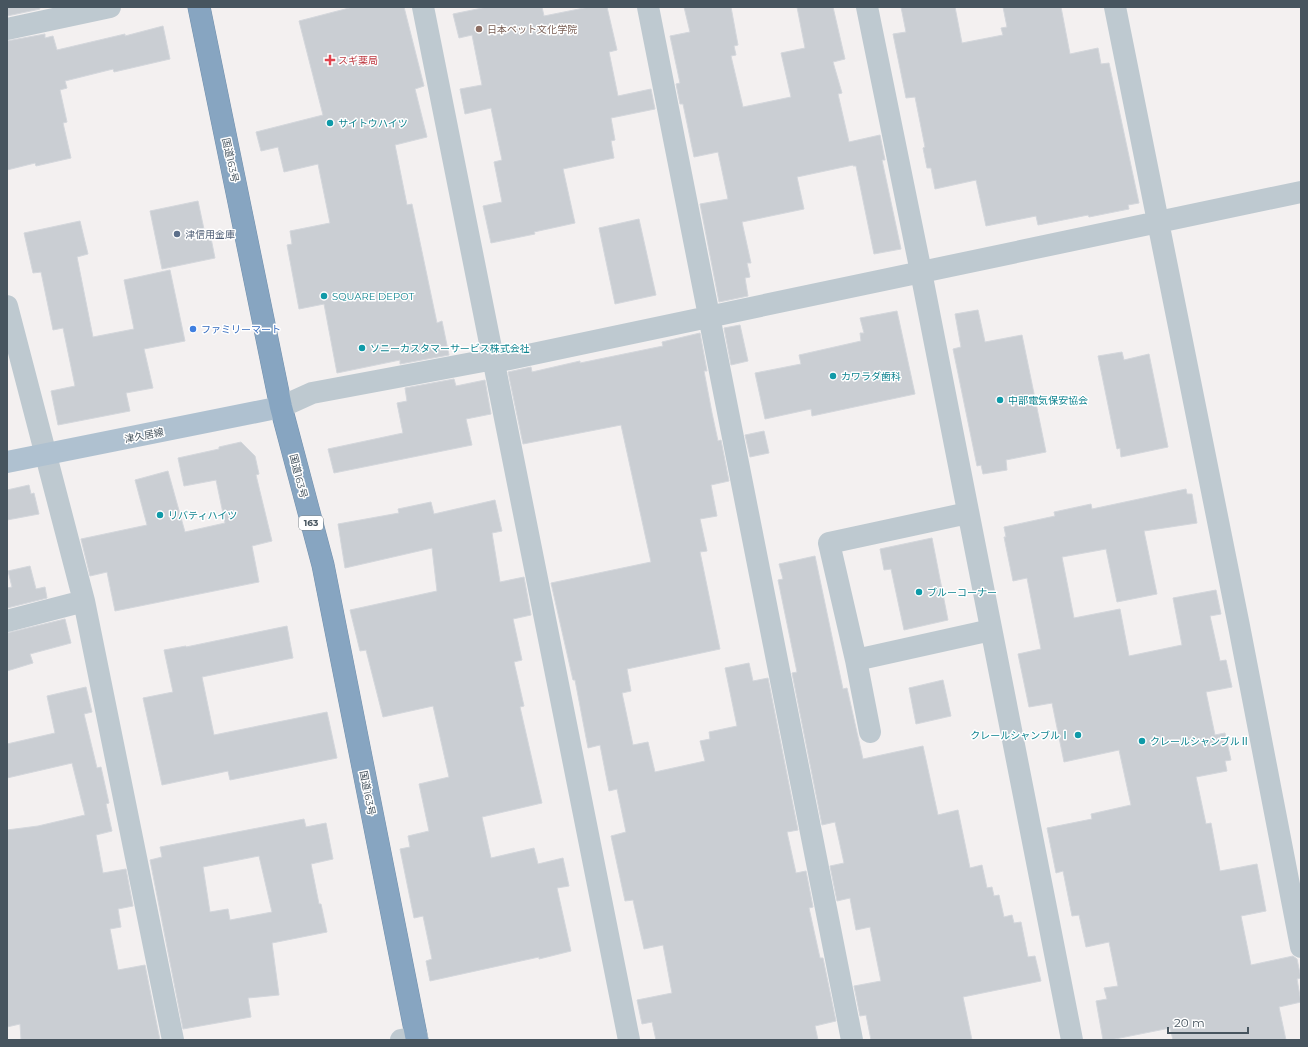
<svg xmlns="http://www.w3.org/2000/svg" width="1308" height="1047" font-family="Montserrat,'Noto Sans JP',sans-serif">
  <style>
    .building { fill: #caced3; stroke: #d4d7dc; fill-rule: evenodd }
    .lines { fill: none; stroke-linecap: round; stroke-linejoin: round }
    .highway-casing { stroke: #7290ad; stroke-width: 23 }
    .minor { stroke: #bec9d0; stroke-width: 22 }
    .major { stroke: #afc1d0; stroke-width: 22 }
    .highway { stroke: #87a5c1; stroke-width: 22 }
    .education-dot { fill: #8d6e63; stroke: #fff; stroke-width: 1.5 }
    .health-dot { fill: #e0444e; stroke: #fff; stroke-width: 1.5 }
    .culture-dot { fill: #0f9aa8; stroke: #fff; stroke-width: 1.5 }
    .service-dot { fill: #5c6f8a; stroke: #fff; stroke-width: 1.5 }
    .shop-dot { fill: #3f7fe0; stroke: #fff; stroke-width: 1.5 }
    .labels { text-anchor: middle; stroke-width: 3; stroke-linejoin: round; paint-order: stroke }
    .shield { fill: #fff; stroke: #7e888f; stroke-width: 1 }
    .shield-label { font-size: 9px; font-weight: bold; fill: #47555f }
    .education-label { font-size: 10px; fill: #785e54; stroke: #fff; text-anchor: start }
    .health-label { font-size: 10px; fill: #be3a42; stroke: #fff; text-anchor: start }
    .culture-label { font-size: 10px; fill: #0d838f; stroke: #fff; text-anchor: start }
    .street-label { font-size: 10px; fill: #47555f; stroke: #fff }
    .service-label { font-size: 10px; fill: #4e5e75; stroke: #fff; text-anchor: start }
    .shop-label { font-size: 10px; fill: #366cbe; stroke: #fff; text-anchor: start }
  </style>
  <rect width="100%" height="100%" fill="#f3f0f0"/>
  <!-- building -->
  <path class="building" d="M7,7H39L40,9L7,16Z
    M353,7H404L424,86L415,89L427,137L395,145L407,205L412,204L437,323L442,321L449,355L400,364V360L337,373L324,304L299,309L287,245L292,244L290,231L330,223L318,164L284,172L278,147L261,151L256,132L323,115L299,21Z
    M487,7H542L544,16L589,7H607L617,50L609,52L618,96L651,89L655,109L611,118L615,140L611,141L614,158L563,169L575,223L534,232L535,234L491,243L483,206L502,202L494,162L502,160L491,108L465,114L460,89L482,85L472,35L459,38L453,14Z
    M684,7H731L738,45L734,46L736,55L731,56L743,107L791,97L781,53L805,48L797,7H833L845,59L833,62L842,93L838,94L849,142L880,135L885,160H882L901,249L874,254L856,166H853V165L797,177L804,209L742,222L751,263H747L750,277L745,278L748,296L719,302L700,204L728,199L718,152L694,157L683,104H680L676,84L680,83L670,36L690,32Z
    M901,7H955L962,43L1003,35L1001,28L1007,27L1003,7H1061L1070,54L1098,48L1101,64L1109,63L1139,203L1128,205L1129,209L1089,217L1088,215L1038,225L1036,216L986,226L976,180L935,189L931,168H927L923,148L925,147L915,97L906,98L893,34L906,32Z
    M163,26L170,59L114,72L113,69L65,81L67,88L60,90L67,122L63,123L71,158L36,166L35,163L7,170V41L45,34V38L53,36L57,50L125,34V36Z
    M198,201L205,234L210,233L215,258L162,269L150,211Z
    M639,219L656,295L615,304L599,228Z
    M80,221L88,254L77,257L93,337L134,329L124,280L170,270L185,341L144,349L153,388L126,393L130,411L58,425L51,391L75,386L63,328L53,330L41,272L33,273L24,233Z
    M978,310L985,342L1022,335L1046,452L1006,460L1007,470L983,474L981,465L977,466L953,349L961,347L955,314Z
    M897,311L915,394L812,416L811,409L765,419L755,373L801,364L799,355L861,341L860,333H864L860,318Z
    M740,325L748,361L731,365L724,328Z
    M700,333L707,371H704L712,413L718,441L721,440L729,481L711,485L717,516L700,519L707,551L700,552L720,649L627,669L631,691L622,693L633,745L648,742L655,772L705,761L700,741L710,739L709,732L737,726L725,668L749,663L753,681L768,678L798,830L787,832L796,873L806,871L813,907L809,908L820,958H823L836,1021L815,1026L818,1040H656L652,1022L642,1024L637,1000L672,993L663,945L644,949L633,900L625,901L611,836L626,832L617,789L609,791L600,745L588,748L575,680H573L551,583L651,562L621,425L523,444L508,372L531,367L532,372L580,361V363L663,346L662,342Z
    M1122,352L1124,360L1149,354L1168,447L1121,457L1120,448L1117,449L1098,356Z
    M454,379L456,386L485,380L491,414L466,419L472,445L334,473L328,449L403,433L397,403L407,401L405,388Z
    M764,431L769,453L750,457L745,435Z
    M241,442L255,456L259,474L256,475L272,541L252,546L259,582L115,611L107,572L90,576L81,539L147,525L135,480L168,471L185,532L225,523L216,480L184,486L178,458L219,449V447Z
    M29,485L31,494L34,493L39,514L7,520V490Z
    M1186,489L1187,494H1192L1197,523L1144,531L1157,594L1117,602L1106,549L1062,557L1074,618L1120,609L1129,656L1182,645L1173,598L1216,590L1221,614L1210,616L1220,661L1226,660L1232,687L1206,692L1215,735L1225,733L1231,760L1225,761L1227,771L1196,777L1206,824L1211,823L1220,871L1257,864L1266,911L1241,916L1251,965L1293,956L1297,959L1301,978L1297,979L1301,1002L1279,1007L1286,1040H1173L1170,1028L1110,1040H1103L1096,1001L1107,999L1104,988L1118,986L1109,942L1086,947L1079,915L1072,916L1063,871L1056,873L1047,828L1092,819L1091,814L1131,805L1119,750L1064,762L1052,703L1029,707L1018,654L1041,649L1027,578L1013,581L1004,537H1006L1004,527L1055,516L1054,512L1091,504L1092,509Z
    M495,500L502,531L492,533L500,582L524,577L531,615L513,619L522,660L514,662L524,706L520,707L542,803L482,817L491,858L534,848L538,864L563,858L569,886L557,888L571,951L539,959V957L430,981L426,961L432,959L423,916L414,918L400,849L410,847L408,836L429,831L419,784L449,777L433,706L383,717L366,650L360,651L350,610L437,591L432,548L345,568L338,524L399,513L398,509L431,502L434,514Z
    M932,538L948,620L904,630L891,569L884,570L880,549Z
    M815,556L843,689L847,688L863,759L923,746L938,815L958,810L970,868L982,865L987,888L992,887L994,896L999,895L1004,917L1012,915L1014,923L1021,922L1028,957L1035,956L1041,981L963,997L972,1040H871L866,1015L860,1016L854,986L881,981L870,927L856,930L850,898L837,901L830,866L844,863L835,822L822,825L792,673L797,672L778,580L783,579L779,564Z
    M30,566L36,589L45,587L47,598L7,608V588L12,587L8,571Z
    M65,619L71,643L30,654L33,663L7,671V633Z
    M287,626L293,658L202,677L214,735L327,712L337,758L230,780L228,771L162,785L143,698L173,692L164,650L186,646V647Z
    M943,680L951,716L916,724L909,688Z
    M86,687L92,712L84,714L97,768L101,767L109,803L106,804L112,831L96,835L103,873L126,869L133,906L118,909L121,927L110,929L118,970L145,965L160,1040H21L20,1024L7,1027V830L38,826L85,815L72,763L7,778V744L55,733L47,696Z
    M304,819L306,827L326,823L333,859L311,864L319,904H321L327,932L272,943L279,995L248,998L251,1017L183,1029L150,860L162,857L160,847ZM259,856L272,912L230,920L228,909L210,912L203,867Z"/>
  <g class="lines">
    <!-- highway casing -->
    <g class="highway-casing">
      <path id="highway" d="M199,7L281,407L323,565L417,1040"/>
    </g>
    <!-- minor -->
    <path class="minor" d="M423,7L629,1040
      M648,7L852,1040
      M867,7L921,272L1072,1040
      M1115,7L1239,626L1301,947
      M7,29L110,7
      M7,306L84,601L173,1040
      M281,407L312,393L494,359L504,360L1301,192
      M7,621L84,601
      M856,660L991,630
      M870,732L856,660L829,543L968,513
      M401,1040L417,1037"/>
    <!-- major -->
    <path class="major" d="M7,462L281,407"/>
    <!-- highway -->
    <use href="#highway" class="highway"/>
  </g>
  <!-- markers -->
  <circle class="education-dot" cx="479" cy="29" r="4"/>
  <path class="health-dot" d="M328 54h4v4h4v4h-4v4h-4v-4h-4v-4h4z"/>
  <g class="culture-dot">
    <circle cx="330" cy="123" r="4"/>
    <circle cx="324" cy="296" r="4"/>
    <circle cx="362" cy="348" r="4"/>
    <circle cx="833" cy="376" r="4"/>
    <circle cx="1000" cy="400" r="4"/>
    <circle cx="160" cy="515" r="4"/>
    <circle cx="919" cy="592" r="4"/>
    <circle cx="1078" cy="735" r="4"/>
    <circle cx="1142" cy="741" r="4"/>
  </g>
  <circle class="service-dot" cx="177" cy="234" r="4"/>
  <circle class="shop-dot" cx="193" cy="329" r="4"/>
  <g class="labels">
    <!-- shield labels -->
    <rect class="shield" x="299" y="516" width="24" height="14" rx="3"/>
    <g class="shield-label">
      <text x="311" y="526">163</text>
    </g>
    <!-- education labels -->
    <g class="education-label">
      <text x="487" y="33">日本ペット文化学院</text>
    </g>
    <!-- health labels -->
    <g class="health-label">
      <text x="338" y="64">スギ薬局</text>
    </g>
    <!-- culture labels -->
    <g class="culture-label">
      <text x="338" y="127">サイトウハイツ</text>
      <text x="332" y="300">SQUARE DEPOT</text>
      <text x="370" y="352">ソニーカスタマーサービス株式会社</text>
      <text x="841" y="380">カワラダ歯科</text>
      <text x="1008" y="404">中部電気保安協会</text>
      <text x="168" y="519">リバティハイツ</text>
      <text x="927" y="596">ブルーコーナー</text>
      <text x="1070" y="739" text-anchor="end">クレールシャンブルⅠ</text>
      <text x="1150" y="745">クレールシャンブルⅡ</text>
    </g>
    <!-- street labels -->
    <g class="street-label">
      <text transform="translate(231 160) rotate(78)" y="4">国道163号</text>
      <text transform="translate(144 435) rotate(-11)" y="4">津久居線</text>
      <text transform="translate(299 476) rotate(76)" y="4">国道163号</text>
      <text transform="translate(368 793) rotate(79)" y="4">国道163号</text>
    </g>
    <!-- service labels -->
    <g class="service-label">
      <text x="185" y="238">津信用金庫</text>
    </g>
    <!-- shop labels -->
    <g class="shop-label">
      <text x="201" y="333">ファミリーマート</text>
    </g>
  </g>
  <!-- border -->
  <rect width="1308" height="1047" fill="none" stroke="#47555f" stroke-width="16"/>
  <!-- scale -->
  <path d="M1168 1027v6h80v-6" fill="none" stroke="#47555f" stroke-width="2"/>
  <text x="1174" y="1027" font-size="12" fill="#47555f" stroke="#ffffff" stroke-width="3" paint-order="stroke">20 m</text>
</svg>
